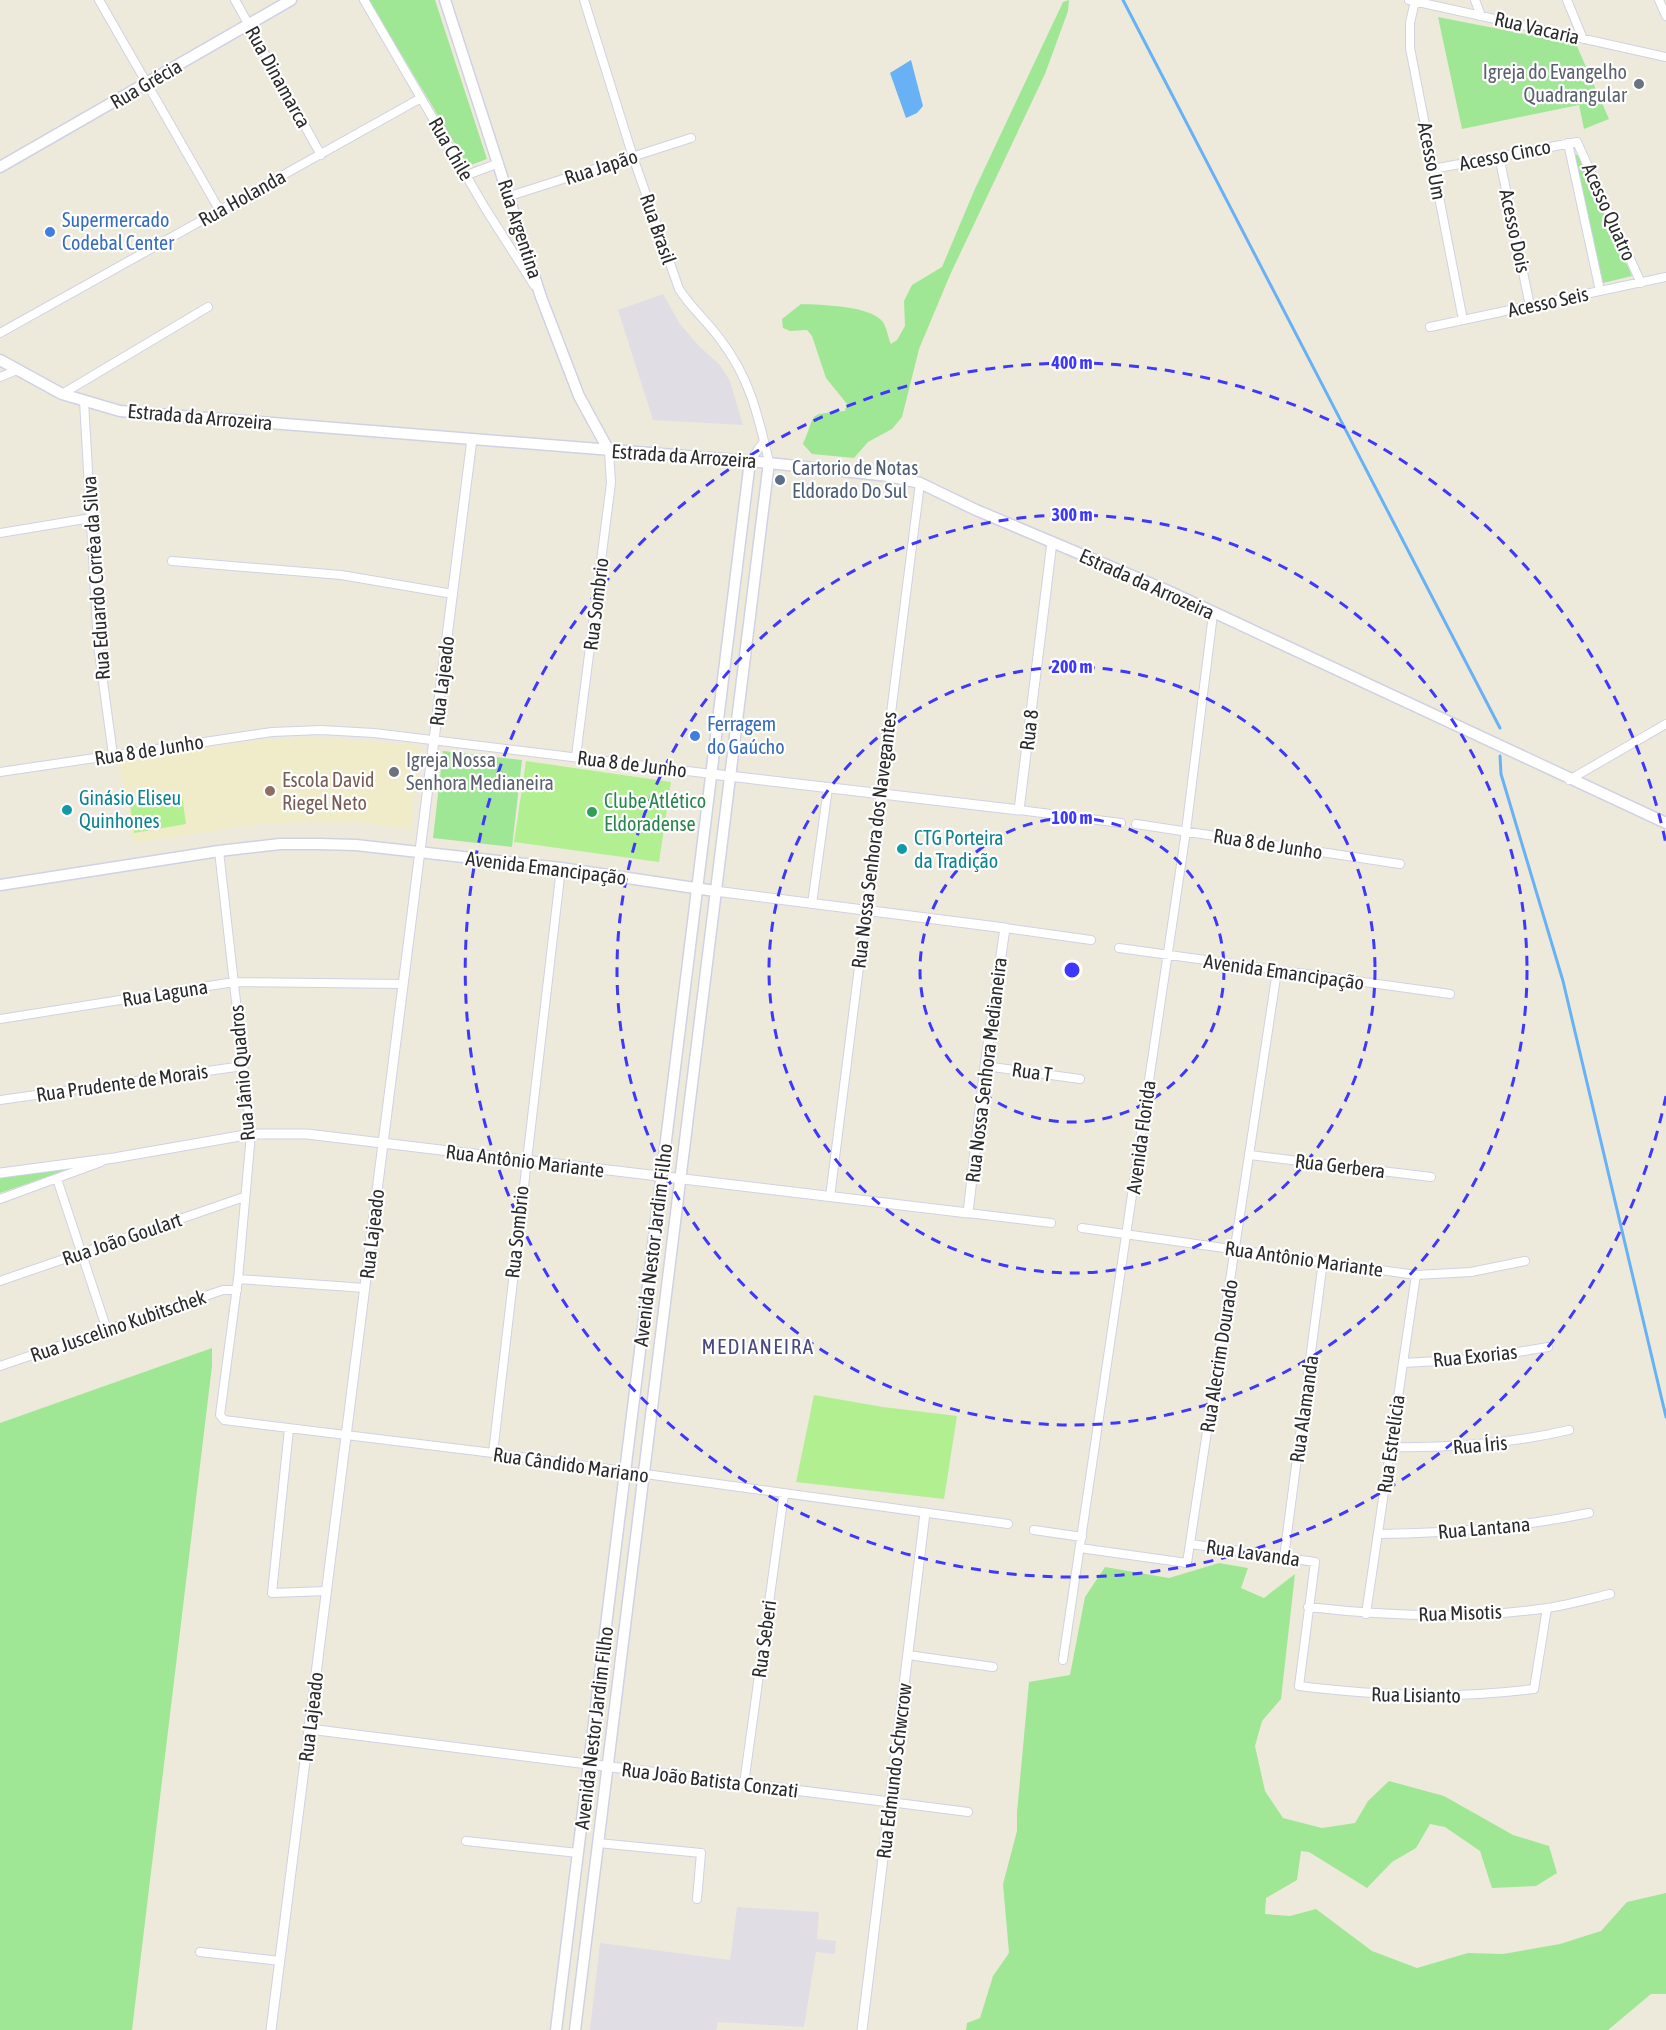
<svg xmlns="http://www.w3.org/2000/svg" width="1666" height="2030" font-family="'Asap Condensed',sans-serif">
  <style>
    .industrial { fill: #e1dde5 }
    .education { fill: #f0ecca }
    .green { fill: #9fe795 }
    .pitch { fill: #b2ef90 }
    .water { fill: #69b1f5 }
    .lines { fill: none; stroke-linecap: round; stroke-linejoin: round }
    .stream { stroke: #69b1f5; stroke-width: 3 }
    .minor-casing { stroke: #d1d1e4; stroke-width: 10 }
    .tertiary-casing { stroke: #d1d1e4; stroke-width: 11 }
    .secondary-casing { stroke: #d1d1e4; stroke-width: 13 }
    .minor { stroke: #fff; stroke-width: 8 }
    .tertiary { stroke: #fff; stroke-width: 9 }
    .secondary { stroke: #fff; stroke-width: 10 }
    .ring { fill: none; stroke: #3e37ff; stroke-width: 3; stroke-dasharray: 10 8 }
    .worship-dot { fill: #6b7280; stroke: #fff; stroke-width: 2 }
    .shop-dot { fill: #3f7fe0; stroke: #fff; stroke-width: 2 }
    .service-dot { fill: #5c6f8a; stroke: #fff; stroke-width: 2 }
    .education-dot { fill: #8d6e63; stroke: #fff; stroke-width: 2 }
    .culture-dot { fill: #0f9aa8; stroke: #fff; stroke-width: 2 }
    .leisure-dot { fill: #2e9e5b; stroke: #fff; stroke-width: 2 }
    .labels { text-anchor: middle; stroke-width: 4.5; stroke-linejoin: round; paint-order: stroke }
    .street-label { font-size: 20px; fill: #2b2b2b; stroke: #fff }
    .worship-label { font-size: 20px; fill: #5b616d; stroke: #fff; text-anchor: end }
    .shop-label { font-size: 20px; fill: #366cbe; stroke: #fff; text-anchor: start }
    .service-label { font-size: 20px; fill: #4e5e75; stroke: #fff; text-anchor: start }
    .education-label { font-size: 20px; fill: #785e54; stroke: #fff; text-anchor: start }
    .culture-label { font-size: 20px; fill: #0d838f; stroke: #fff; text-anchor: start }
    .leisure-label { font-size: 20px; fill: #27864d; stroke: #fff; text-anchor: start }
    .neighbourhood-label { font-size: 21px; letter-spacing: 1.5px; fill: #4a487e; stroke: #fff }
    .centre { fill: #3e37ff; stroke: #fff; stroke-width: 3 }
    .ring-label { font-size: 18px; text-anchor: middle; font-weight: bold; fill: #3e37ff; stroke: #fff; stroke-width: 4.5; stroke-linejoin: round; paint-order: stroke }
  </style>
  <rect width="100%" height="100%" fill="#edeadc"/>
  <!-- industrial -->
  <path class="industrial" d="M663,294L680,324L699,346L720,365L730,381L743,425L653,420L618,310Z
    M737,1907L819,1912L817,1939L836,1941L835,1954L816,1952L804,2027L718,2022L716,2030H590L600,1943L730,1960Z"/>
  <!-- education -->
  <path class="education" d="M305,738L420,745L411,829L352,821H311L258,824L133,843L119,761L263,740Z"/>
  <!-- green -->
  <path class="green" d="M369,0H435L487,159L468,166Z
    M1069,0L1068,11L1045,74L950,275L919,349L902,417L892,429L868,442L854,458L812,454L803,444C818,412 804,415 845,411L847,404L826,378L812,336L807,330L790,331L783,328L782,319L801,304C820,305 870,305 883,322C887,328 888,338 891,344L897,340L905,326L904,301L912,285L942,267L974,191L1063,2Z
    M1438,17L1576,44L1609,119L1584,129L1579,105L1462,129Z
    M1575,155H1579L1632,276L1603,283Z
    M443,751L522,760L512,847L433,838Z
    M73,1168L0,1193V1178Z
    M212,1348V1366L132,2030H0V1423Z
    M1219,1563L1248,1568L1241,1588L1264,1598L1295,1574L1281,1699L1262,1721L1255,1746L1265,1791L1283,1818L1322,1828L1355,1823L1368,1801L1389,1781L1444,1796L1513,1835L1549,1846L1557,1873L1536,1886L1492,1888L1480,1851L1445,1827L1430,1824L1416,1848L1392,1862L1367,1888L1309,1852L1301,1851L1297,1880L1266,1898L1265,1914L1290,1916L1316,1909L1372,1951L1417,1968L1468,1953L1503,1954L1560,1944L1601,1931L1627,1902L1666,1893V1994H1651L1608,2030H966L967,2023L980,2018L993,1976L1009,1953L1003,1884L1017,1831V1812L1029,1682L1070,1675L1085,1597L1105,1567L1169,1578Z"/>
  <!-- pitch -->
  <path class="pitch" d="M526,761L671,782L659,862L514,842Z
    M182,796L186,824L134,833L130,804Z
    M814,1395L883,1407L957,1416L944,1499L796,1482Z"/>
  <!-- water -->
  <path class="water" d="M911,60L923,106L917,113L906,118L890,73Z"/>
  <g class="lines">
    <!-- stream -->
    <path class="stream" d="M1123,0L1500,728
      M1500,756L1501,774L1563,981L1666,1417"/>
    <!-- minor casing -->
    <g class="minor-casing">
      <path id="minor" d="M99,0L220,211
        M235,0L321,155
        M364,0L485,208L534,285
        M584,0L633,157L679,289C691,308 707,321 720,339C750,378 758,415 769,462
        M1409,0L1666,57
        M1475,0L1481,16
        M1567,0L1583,39
        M1659,0L1666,16
        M1415,1L1410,23V48L1463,320
        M1568,143L1600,291
        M1499,156L1530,306
        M1433,169L1577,142L1641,283
        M467,175L499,163
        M510,196L691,138
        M1430,327L1666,277
        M0,333L421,98
        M0,377L17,370
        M62,394L208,307
        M84,401L98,645L113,755
        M750,461L764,441
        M0,533L91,518
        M172,561L341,575L453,594
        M576,756L611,483L609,451
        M0,772L272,732L321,730L374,733L712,774
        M1569,780L1666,724
        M1019,810L1121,823
        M1136,824L1400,864
        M219,851L251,1134L238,1279L220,1415L224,1420L493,1453L1008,1524
        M812,904L828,788
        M1005,928L1091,940
        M1119,948L1450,994
        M0,1019L234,982L403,984
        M985,1066L1080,1079
        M0,1100L243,1066
        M1250,1155L1431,1177
        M57,1179L107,1330
        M830,1197L920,483
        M0,1199L101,1162
        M968,1213L1051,1223
        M1082,1228L1416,1275L1471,1272L1525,1261
        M238,1279L365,1288
        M0,1281L244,1197
        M1403,1363L1476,1359L1548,1347
        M0,1366L223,1290H237
        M289,1429L272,1593L326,1591
        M1391,1447C1452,1448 1509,1444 1569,1430
        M493,1453L561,868
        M1034,1530L1082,1537
        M1378,1534C1453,1533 1515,1528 1589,1513
        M1191,1544L1315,1562L1299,1686C1382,1696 1451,1699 1534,1689L1547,1608
        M1080,1548L1187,1563L1277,971
        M1284,1557L1323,1261
        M1308,1607C1387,1616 1469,1620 1547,1608C1568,1605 1589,1599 1610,1594
        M1366,1614L1416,1275
        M908,1655L993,1667
        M1063,1660L1186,831L1213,614
        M744,1784L784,1494
        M890,1802L968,1812
        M466,1841L578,1853
        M598,1843L701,1853L697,1899
        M200,1952L280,1961"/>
    </g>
    <!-- tertiary casing -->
    <g class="tertiary-casing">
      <path id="tertiary" d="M712,774L1019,810L1052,542
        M0,1173L114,1158L251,1134H307L968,1213L985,1066L1005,928L715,891
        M309,1729L890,1802
        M271,2030L472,439
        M862,2030L925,1513"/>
    </g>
    <!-- secondary casing -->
    <g class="secondary-casing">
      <path id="secondary" d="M445,0L541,297L579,396L609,451
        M0,167L291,0
        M0,360L62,394L120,411L750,461L889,476L920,483L976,510L1166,590L1666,823
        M0,885L219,851L280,844H319L356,845L561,868L715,891
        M556,2030L750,461
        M575,2030L769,462"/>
    </g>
    <!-- minor -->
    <use href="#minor" class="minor"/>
    <!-- tertiary -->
    <use href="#tertiary" class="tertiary"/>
    <!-- secondary -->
    <use href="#secondary" class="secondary"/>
  </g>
  <!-- distance rings -->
  <g class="ring">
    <circle cx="1072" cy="970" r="152"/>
    <circle cx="1072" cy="970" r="303"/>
    <circle cx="1072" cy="970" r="455"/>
    <path d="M1666 1096A607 607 0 1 1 1666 844"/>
  </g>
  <!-- markers -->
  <g class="worship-dot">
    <circle cx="1639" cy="84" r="6"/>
    <circle cx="394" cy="772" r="6"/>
  </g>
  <g class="shop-dot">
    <circle cx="50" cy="232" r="6"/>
    <circle cx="695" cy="736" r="6"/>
  </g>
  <circle class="service-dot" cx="780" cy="480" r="6"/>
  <circle class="education-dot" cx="270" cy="791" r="6"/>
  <g class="culture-dot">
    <circle cx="67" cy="810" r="6"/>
    <circle cx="902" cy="849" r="6"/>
  </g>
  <circle class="leisure-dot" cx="592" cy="812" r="6"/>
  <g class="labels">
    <!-- street labels -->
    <g class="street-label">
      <text transform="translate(1537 28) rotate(13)" y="7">Rua Vacaria</text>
      <text transform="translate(278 77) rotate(61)" y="7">Rua Dinamarca</text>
      <text transform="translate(146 84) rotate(-30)" y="7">Rua Grécia</text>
      <text transform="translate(451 149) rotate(60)" y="7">Rua Chile</text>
      <text transform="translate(1505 155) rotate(-11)" y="7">Acesso Cinco</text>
      <text transform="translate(1432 161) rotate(79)" y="7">Acesso Um</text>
      <text transform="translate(601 167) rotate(-18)" y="7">Rua Japão</text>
      <text transform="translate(242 198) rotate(-29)" y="7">Rua Holanda</text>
      <text transform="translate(1609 212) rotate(66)" y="7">Acesso Quatro</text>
      <text transform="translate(520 229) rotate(72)" y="7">Rua Argentina</text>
      <text transform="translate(658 229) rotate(71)" y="7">Rua Brasil</text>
      <text transform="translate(1515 231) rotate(78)" y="7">Acesso Dois</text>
      <text transform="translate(1548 302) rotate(-12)" y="7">Acesso Seis</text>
      <text transform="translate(200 417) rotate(5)" y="7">Estrada da Arrozeira</text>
      <text transform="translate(684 456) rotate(4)" y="7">Estrada da Arrozeira</text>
      <text transform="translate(96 578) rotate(-94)" y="7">Rua Eduardo Corrêa da Silva</text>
      <text transform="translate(1147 584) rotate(24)" y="7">Estrada da Arrozeira</text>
      <text transform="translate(596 604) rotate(-83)" y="7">Rua Sombrio</text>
      <text transform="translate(442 681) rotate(-83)" y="7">Rua Lajeado</text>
      <text transform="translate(1029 730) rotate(-83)" y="7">Rua 8</text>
      <text transform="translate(149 750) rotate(-9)" y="7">Rua 8 de Junho</text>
      <text transform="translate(632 764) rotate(7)" y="7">Rua 8 de Junho</text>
      <text transform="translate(874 840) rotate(-83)" y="7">Rua Nossa Senhora dos Navegantes</text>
      <text transform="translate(1268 844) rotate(9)" y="7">Rua 8 de Junho</text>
      <text transform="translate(546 868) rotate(7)" y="7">Avenida Emancipação</text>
      <text transform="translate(1284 972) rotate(8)" y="7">Avenida Emancipação</text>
      <text transform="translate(165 993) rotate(-9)" y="7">Rua Laguna</text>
      <text transform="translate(986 1070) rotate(-83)" y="7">Rua Nossa Senhora Medianeira</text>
      <text transform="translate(1032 1072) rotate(8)" y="7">Rua T</text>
      <text transform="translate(242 1073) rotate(-95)" y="7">Rua Jânio Quadros</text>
      <text transform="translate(122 1083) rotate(-8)" y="7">Rua Prudente de Morais</text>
      <text transform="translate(1141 1137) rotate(-82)" y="7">Avenida Florida</text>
      <text transform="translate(525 1161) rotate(7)" y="7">Rua Antônio Mariante</text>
      <text transform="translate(1340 1166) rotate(7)" y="7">Rua Gerbera</text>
      <text transform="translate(517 1232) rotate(-84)" y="7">Rua Sombrio</text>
      <text transform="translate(372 1234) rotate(-83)" y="7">Rua Lajeado</text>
      <text transform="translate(122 1239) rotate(-19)" y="7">Rua João Goulart</text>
      <text transform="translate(653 1245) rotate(-83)" y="7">Avenida Nestor Jardim Filho</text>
      <text transform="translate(1304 1259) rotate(8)" y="7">Rua Antônio Mariante</text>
      <text transform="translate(118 1326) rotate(-19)" y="7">Rua Juscelino Kubitschek</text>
      <text transform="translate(1219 1356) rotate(-81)" y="7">Rua Alecrim Dourado</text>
      <text transform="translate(1475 1356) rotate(-6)" y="7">Rua Exorias</text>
      <text transform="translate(1304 1409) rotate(-82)" y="7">Rua Alamanda</text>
      <text transform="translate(1391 1444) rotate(-82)" y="7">Rua Estrelícia</text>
      <text transform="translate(1480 1445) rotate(-5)" y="7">Rua Íris</text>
      <text transform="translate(571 1465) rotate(8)" y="7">Rua Cândido Mariano</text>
      <text transform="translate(1484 1528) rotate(-5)" y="7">Rua Lantana</text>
      <text transform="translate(1253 1553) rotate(8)" y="7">Rua Lavanda</text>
      <text transform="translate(1460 1613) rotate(-2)" y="7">Rua Misotis</text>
      <text transform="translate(764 1639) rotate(-82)" y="7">Rua Seberi</text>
      <text transform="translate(1416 1695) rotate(1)" y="7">Rua Lisianto</text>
      <text transform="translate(311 1717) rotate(-83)" y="7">Rua Lajeado</text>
      <text transform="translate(594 1728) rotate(-83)" y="7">Avenida Nestor Jardim Filho</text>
      <text transform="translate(894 1771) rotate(-83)" y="7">Rua Edmundo Schwcrow</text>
      <text transform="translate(710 1780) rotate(7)" y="7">Rua João Batista Conzati</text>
    </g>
    <!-- worship labels -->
    <g class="worship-label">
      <text x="1627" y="79">Igreja do Evangelho<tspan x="1627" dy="23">Quadrangular</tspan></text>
      <text x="406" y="767" text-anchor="start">Igreja Nossa<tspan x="406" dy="23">Senhora Medianeira</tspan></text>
    </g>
    <!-- shop labels -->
    <g class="shop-label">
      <text x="62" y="227">Supermercado<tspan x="62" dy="23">Codebal Center</tspan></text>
      <text x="707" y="731">Ferragem<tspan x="707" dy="23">do Gaúcho</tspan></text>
    </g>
    <!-- service labels -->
    <g class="service-label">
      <text x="792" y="475">Cartorio de Notas<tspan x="792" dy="23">Eldorado Do Sul</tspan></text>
    </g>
    <!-- education labels -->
    <g class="education-label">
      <text x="282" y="787">Escola David<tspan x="282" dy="23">Riegel Neto</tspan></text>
    </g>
    <!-- culture labels -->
    <g class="culture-label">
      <text x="79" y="805">Ginásio Eliseu<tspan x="79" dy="23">Quinhones</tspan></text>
      <text x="914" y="845">CTG Porteira<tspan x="914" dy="23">da Tradição</tspan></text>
    </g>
    <!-- leisure labels -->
    <g class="leisure-label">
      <text x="604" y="808">Clube Atlético<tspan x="604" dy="23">Eldoradense</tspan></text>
    </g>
    <!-- neighbourhood labels -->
    <g class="neighbourhood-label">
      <text x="758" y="1354">MEDIANEIRA</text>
    </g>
  </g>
  <circle cx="1072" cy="970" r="9" class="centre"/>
  <g class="ring-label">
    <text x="1072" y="369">400 m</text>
    <text x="1072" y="521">300 m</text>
    <text x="1072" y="673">200 m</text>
    <text x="1072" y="824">100 m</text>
  </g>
</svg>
